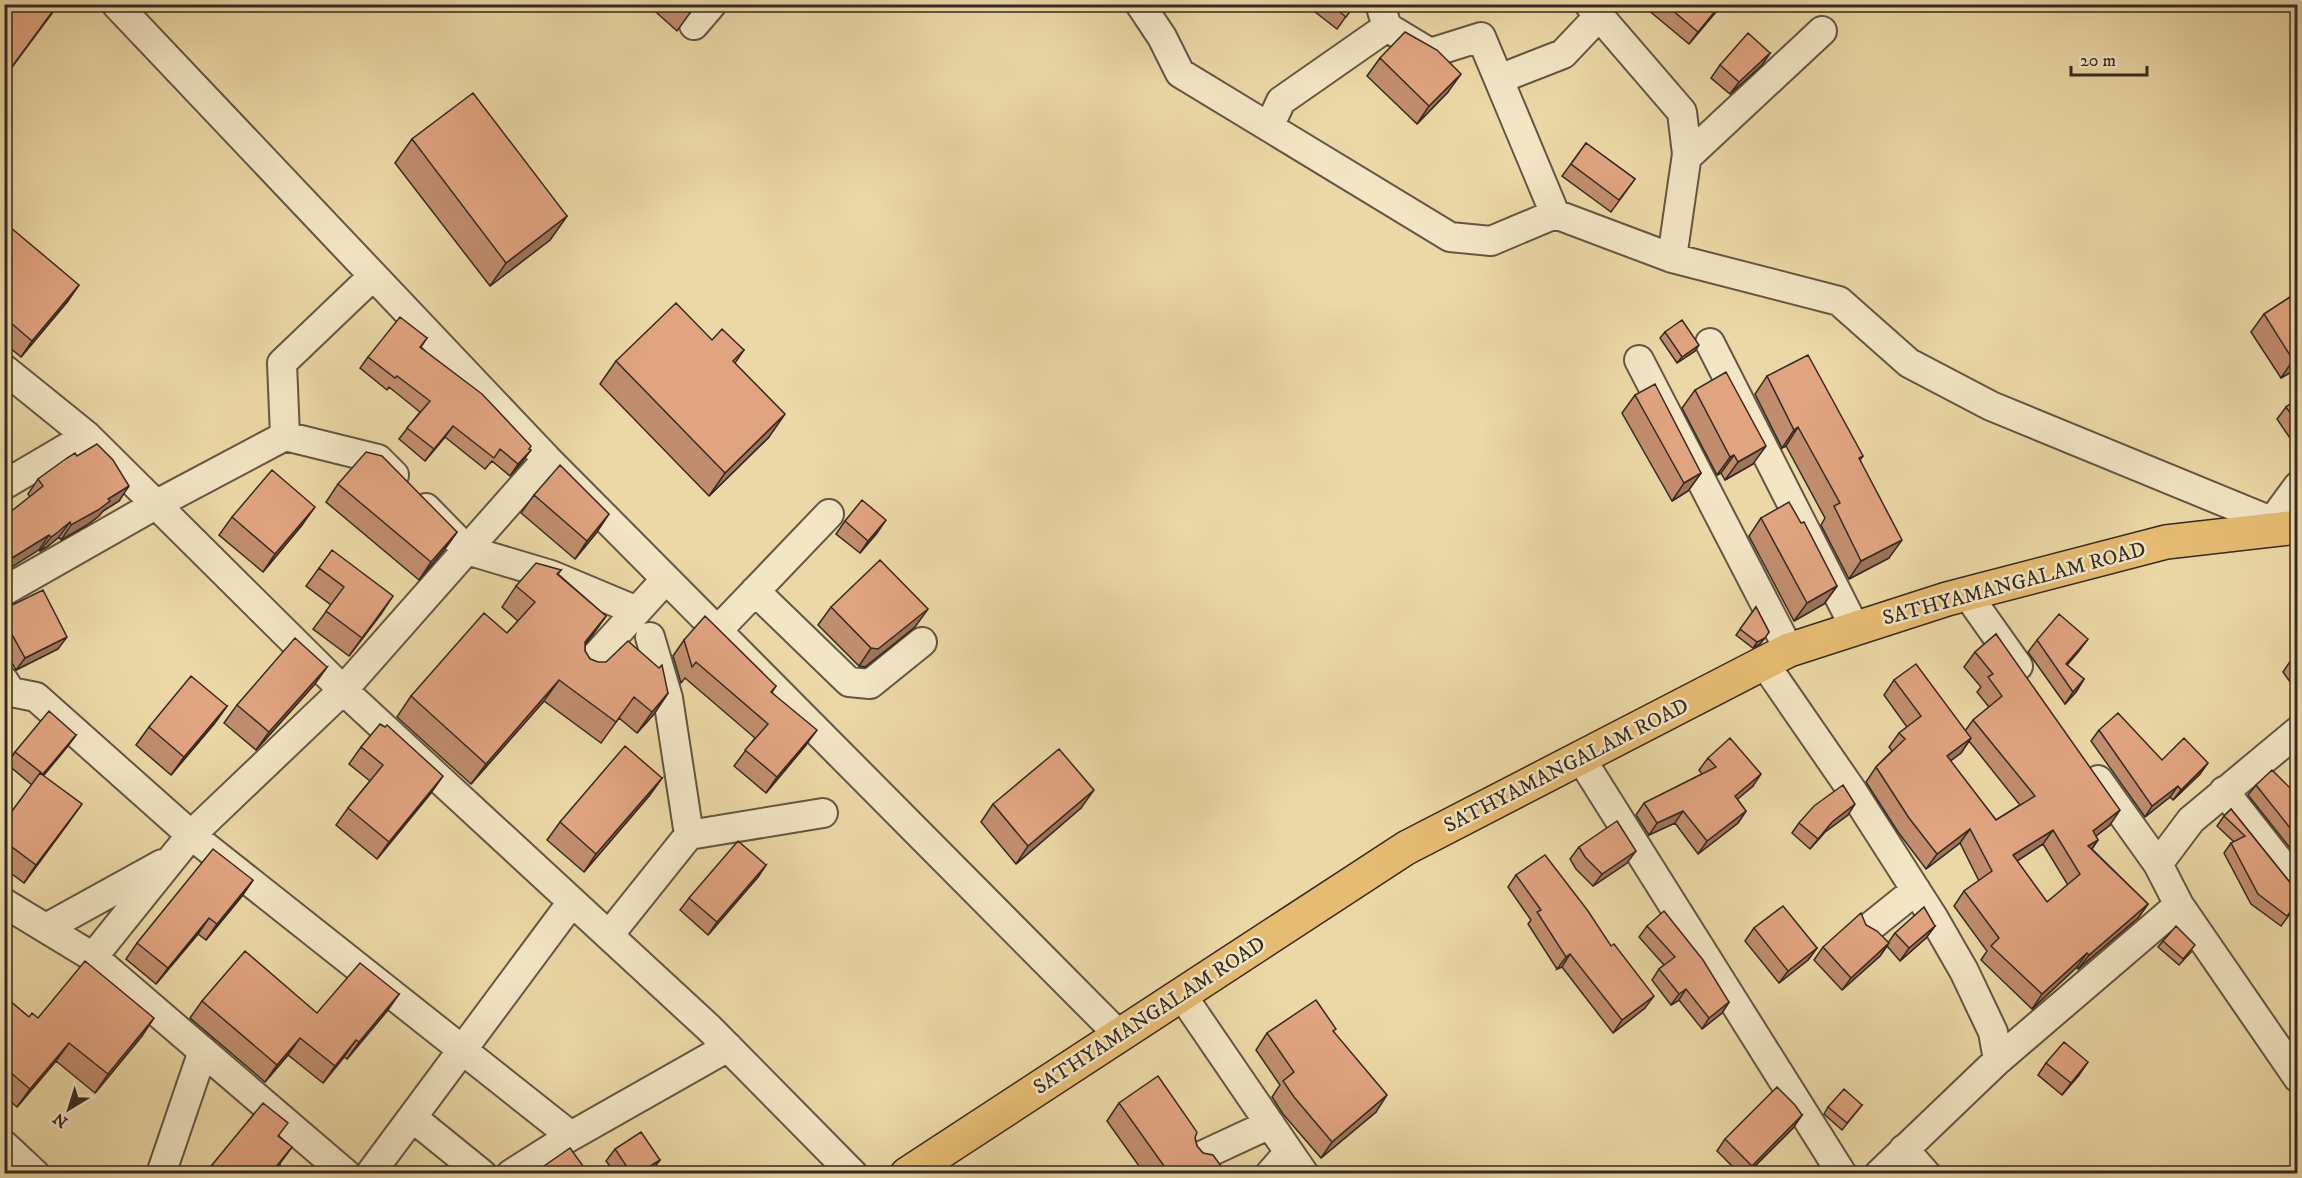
<svg xmlns="http://www.w3.org/2000/svg" width="2302" height="1178" font-family="'IM FELL DW Pica',serif">
  <style>
    .lines { fill: none; stroke-linecap: round; stroke-linejoin: round }
    .minor-casing { stroke: #635643; stroke-width: 32 }
    .highway-casing { stroke: #352a22; stroke-width: 36 }
    .minor { stroke: #f3e6c5; stroke-width: 28 }
    .highway { stroke: #e6bc73; stroke-width: 33 }
    .wall { fill: #c18d6e; stroke: #352a22; stroke-width: 1.5; fill-rule: evenodd }
    .shaded-wall { fill: #9d735a; stroke: #352a22; stroke-width: 1.5 }
    .building { fill: #e0a480; stroke: #352a22; stroke-width: 1.5; fill-rule: evenodd }
    .labels { text-anchor: middle; stroke-width: 5; stroke-linejoin: round; paint-order: stroke }
    .street-label { font-size: 21px; fill: #352a22; stroke: #f3e6c5 }
  </style>
  <rect width="100%" height="100%" fill="#ecd8a6"/>
  <filter id="stains"><feTurbulence type="fractalNoise" baseFrequency=".00333" numOctaves="4"/><feColorMatrix values="0 0 0 0 .2 0 0 0 0 .09 0 0 0 0 .02 0 0 0 .5 -.17"/></filter>
  <radialGradient id="worn" r=".72"><stop offset=".6" stop-color="#630" stop-opacity="0"/><stop offset="1" stop-color="#630" stop-opacity=".3"/></radialGradient>
  <g class="lines">
    <!-- minor casing -->
    <g class="minor-casing">
      <path id="minor" d="M116,4L547,459L1119,1035
        M1140,4L1162,37L1180,73L1450,237L1491,241L1555,214L1672,258L1839,301L1909,363L1991,406L2288,528
        M1380,4L1387,27L1430,53L1481,37L1555,214
        M1589,4L1682,112L1687,154L1672,258
        M694,25L712,4
        M1499,79L1563,54L1599,16
        M1269,127L1281,101L1387,27
        M1687,157L1822,31
        M1710,343L1855,628
        M1639,360L1789,650
        M4,369L87,436L343,690L709,1028L853,1174
        M285,436L282,363L373,276
        M4,485L87,436
        M426,508L467,550L551,575L637,611
        M2273,520L2298,486
        M4,591L155,505L285,436L378,459L394,475
        M755,591L849,682L870,684L922,642
        M1967,594L2018,666
        M717,631L829,514
        M650,637L668,698L689,835
        M1764,663L1853,792L1933,917L1964,971L1993,1032L1998,1060
        M586,667L666,579
        M4,681L11,692L36,697L191,835L571,1136
        M2298,731L2191,820L2158,864L2179,905L2298,1078
        M1580,757L1842,1174
        M2098,780L2158,864
        M2224,791L2298,885
        M4,903L93,957L346,1174
        M1870,927L1916,890
        M46,928L162,864
        M609,935L689,835L823,813
        M93,957L191,835L343,690L547,459
        M1181,994L1304,1174
        M413,1118L482,1174
        M4,1145L35,1174
        M1904,1149L1926,1174
        M1199,1157L1270,1124
        M161,1174L203,1051
        M370,1174L572,902
        M511,1174L571,1136L728,1047
        M1270,1174L1289,1152
        M1879,1174L1998,1060L2179,905"/>
    </g>
    <!-- highway casing -->
    <g class="highway-casing">
      <path id="highway" d="M907,1174L1406,848L1789,650L1947,599L2166,542L2298,527"/>
    </g>
    <!-- minor -->
    <use href="#minor" class="minor"/>
    <!-- highway -->
    <use href="#highway" class="highway"/>
  </g>
  <!-- wall -->
  <path class="wall" d="M647,4H692L690,13L677,31Z
    M1312,4H1355L1337,29L1310,8Z
    M1641,4H1722L1689,44Z
    M1770,53L1762,65L1730,94L1711,78L1720,65Z
    M1380,58L1448,92L1417,124L1367,76Z
    M412,139L567,216L550,240L490,286L395,163Z
    M1586,143L1635,179L1611,212L1562,176Z
    M4,222L68,301L21,357L4,343Z
    M2298,292V368L2281,378L2251,332L2264,314Z
    M1665,332L1695,351L1677,363L1660,338Z
    M427,338L421,347L529,449L522,462L510,476L492,461L485,469L445,437L425,461L399,439L420,412L389,387L387,390L360,368L368,357Z
    M712,340L744,350L735,363L769,437L709,496L600,384L616,361Z
    M1767,376L1863,456L1860,460L1889,558L1849,579L1821,525L1825,518L1786,446L1782,448L1755,394Z
    M1695,390L1753,464L1725,480L1721,473L1717,475L1682,408Z
    M1635,395L1701,473L1688,491L1672,501L1622,413Z
    M2298,399V450L2277,419L2286,407Z
    M38,479L119,501L103,511L99,516L87,525L61,540L59,537L47,547L40,551L39,550L30,497L28,494Z
    M338,484L457,532L444,550L419,580L326,502Z
    M534,495L597,532L575,559L521,513Z
    M232,517L302,525L263,572L219,535Z
    M1761,518L1837,586L1824,604L1794,621L1749,536Z
    M845,521L877,533L860,553L836,534Z
    M319,568L381,614L349,656L313,629L331,605L306,586Z
    M561,570L558,574L606,616L585,645V651L590,659L668,693L654,714L637,733L619,718L601,743L544,701L471,784L397,717L411,696L507,633L518,621L502,607L516,586Z
    M831,607L915,627L865,667L859,666L818,625Z
    M1756,607L1769,632L1760,644L1753,648L1736,635Z
    M4,609L58,649L16,670L4,649Z
    M1996,634L2110,825L2096,836L2098,840L2092,849L2148,904L2138,918L2078,969L2077,967L2032,1009L1981,960L1987,951L1954,906L1964,891L1979,881L1960,843L1926,869L1898,832L1866,782L1876,767L1892,751L1889,747L1899,733L1907,727L1884,695L1894,680L1965,731L1973,720L1989,707L1977,692L1981,687L1964,667L1975,652ZM1969,741L2020,805L1996,820L1950,761L1961,753ZM2043,844L2068,885L2047,902L2017,861Z
    M684,640L776,686L772,692L806,745L766,793L734,766L755,738L685,678L681,683L673,656Z
    M2037,640L2079,651L2067,665L2084,679L2076,692L2065,704L2028,652Z
    M2298,656V693L2283,672L2291,660Z
    M327,667L314,685L256,750L224,723L237,705Z
    M227,706L214,724L171,775L136,745L149,727Z
    M2099,730L2162,760L2200,774L2173,800L2170,797L2145,817L2091,741Z
    M76,735L67,747L43,776L69,822L24,883L4,868V822L32,785L7,764L15,752Z
    M361,747L431,793L377,859L336,825L348,808L370,781L349,764Z
    M1708,758L1753,786L1737,799L1746,811L1738,823L1698,854L1675,823L1649,835L1636,815L1644,803L1702,774L1699,770Z
    M662,778L649,796L584,872L547,840L560,822Z
    M2256,785L2298,796V858L2248,795Z
    M993,804L1081,808L1016,864L981,822Z
    M2231,809L2292,885L2298,903L2281,926L2251,904L2224,853L2231,843L2234,842L2217,826L2224,816Z
    M1848,815L1825,832L1810,849L1792,833L1799,823Z
    M1579,847L1627,863L1593,886L1576,869L1570,859Z
    M766,865L758,877L708,935L680,910L689,898Z
    M1516,875L1645,1008L1613,1033L1562,967L1557,969L1528,924L1531,920L1508,887Z
    M253,880L242,896L206,940L198,934L156,984L126,959L137,943Z
    M1866,925L1888,943L1895,933L1935,926L1926,938L1900,961L1887,946L1880,956L1842,990L1814,960L1823,947Z
    M1647,926L1729,1002L1722,1013L1702,1029L1679,1000L1671,1005L1652,980L1659,969L1664,965L1639,937Z
    M1754,928L1817,948L1808,960L1779,983L1745,941Z
    M2163,941L2191,952L2179,965L2158,947Z
    M399,994L387,1011L347,1059L344,1057L323,1083L288,1055L265,1082L190,1018L202,1001L317,1013Z
    M4,996L29,1017L38,1018L142,1036L95,1093L56,1061L17,1107L4,1096Z
    M1334,1032L1376,1112L1321,1158L1283,1114L1272,1097L1280,1085L1256,1050L1267,1033Z
    M2046,1063L2079,1075L2062,1095L2038,1075Z
    M1119,1103L1195,1138L1197,1146L1203,1153L1226,1173H1144L1107,1121Z
    M1862,1105L1842,1130L1824,1114L1828,1107Z
    M1802,1115L1793,1128L1748,1173H1739L1717,1151L1725,1139Z
    M279,1136L280,1165L273,1173H206L212,1165Z
    M615,1149L660,1160L649,1173H615L606,1161Z"/>
  <!-- shaded-wall -->
  <path class="shaded-wall" d="M58,4H59L4,78V76Z
    M1721,4L1716,12L1689,44L1698,32Z
    M1770,53L1762,65L1730,94L1739,82Z
    M1461,74L1448,92L1417,124L1429,106Z
    M567,216L550,240L490,286L506,263Z
    M79,285L68,301L21,357L32,341Z
    M1699,345L1695,351L1677,363L1682,357Z
    M2298,358V368L2281,378L2293,360Z
    M785,414L769,437L709,496L725,473Z
    M453,426L445,437L425,461L434,449Z
    M1798,427L1786,446L1782,448L1794,430Z
    M1766,446L1753,464L1725,480L1738,462Z
    M531,450L522,462L510,476L518,464Z
    M1734,455L1721,473L1717,475L1730,457Z
    M1701,473L1688,491L1672,501L1684,483Z
    M129,486L119,501L103,511L99,516L87,525L61,540L71,525L108,499Z
    M315,507L302,525L263,572L275,554Z
    M609,514L597,532L575,559L587,541Z
    M886,520L877,533L860,553L868,541Z
    M70,522L59,537L47,547L40,551L51,537Z
    M457,532L444,550L419,580L431,562Z
    M49,535L39,550L4,572V563Z
    M1902,540L1889,558L1849,579L1861,561Z
    M1837,586L1824,604L1794,621L1807,603Z
    M393,596L381,614L349,656L362,638Z
    M928,609L915,627L865,667L859,666L871,648Z
    M606,616L591,637L570,663L585,642Z
    M67,637L58,649L16,670L25,658Z
    M1765,638L1760,644L1753,648L1757,642Z
    M2088,639L2079,651L2060,673L2066,664Z
    M327,667L314,685L256,750L269,732Z
    M2084,679L2076,692L2065,704L2073,692Z
    M559,680L544,701L471,784L486,764Z
    M668,693L654,714L637,733L652,712Z
    M227,706L214,724L171,775L184,757Z
    M817,730L806,745L766,793L777,777Z
    M76,735L67,747L34,787L43,774Z
    M1971,738L1961,753L1937,771L1947,756Z
    M2208,763L2200,774L2173,800L2181,790Z
    M1761,774L1753,786L1726,809L1735,796Z
    M443,776L431,793L377,859L389,842Z
    M662,778L649,796L584,872L596,854Z
    M2178,786L2170,797L2145,817L2152,806Z
    M1094,790L1081,808L1016,864L1028,846Z
    M82,804L69,822L24,883L36,865Z
    M1855,804L1848,815L1825,832L1810,849L1818,839L1832,822Z
    M2120,810L2110,825L2083,846L2093,831Z
    M1683,811L1675,823L1649,835L1657,823Z
    M1746,811L1738,823L1698,854L1707,841Z
    M1970,829L1960,843L1926,869L1937,854Z
    M2053,830L2043,844L2003,870L2013,855Z
    M2098,840L2088,854V846Z
    M1636,851L1627,863L1593,886L1602,874Z
    M766,865L758,877L708,935L717,922Z
    M253,880L242,896L206,940L217,924Z
    M2148,904L2138,918L2078,969L2089,955Z
    M209,918L198,934L156,984L168,968Z
    M1935,926L1926,938L1900,961L1909,948Z
    M1889,943L1880,956L1842,990L1851,978Z
    M1817,948L1808,960L1779,983L1788,971Z
    M2087,953L2077,967L2032,1009L2042,994Z
    M1570,954L1562,967L1557,969L1566,957Z
    M1686,989L1679,1000L1671,1005L1679,994Z
    M399,994L387,1011L347,1059L359,1042Z
    M1654,996L1645,1008L1613,1033L1622,1020Z
    M1729,1002L1722,1013L1702,1029L1709,1018Z
    M154,1018L142,1036L95,1093L108,1074Z
    M300,1038L288,1055L265,1082L277,1065Z
    M356,1040L344,1057L323,1083L335,1066Z
    M69,1043L56,1061L17,1107L30,1089Z
    M2088,1062L2079,1075L2062,1095L2071,1083Z
    M1387,1095L1376,1112L1321,1158L1332,1142Z
    M1802,1115L1793,1128L1748,1173H1747L1752,1166Z
    M292,1147L273,1173H271Z
    M660,1160L651,1172L649,1173H639Z"/>
  <!-- building -->
  <path class="building" d="M4,4H58L8,72L4,69Z
    M680,4H692L690,13Z
    M1330,4H1355L1346,17Z
    M1665,4H1721L1698,32Z
    M1405,32L1437,50L1461,74L1429,106L1380,58Z
    M1748,33L1770,53L1739,82L1720,65Z
    M473,93L567,216L506,263L412,139Z
    M1586,143L1635,179L1619,200L1571,164Z
    M4,222L79,285L32,341L4,317Z
    M2298,292V358L2293,360L2264,314Z
    M676,303L712,340L722,329L744,350L733,361L785,414L725,473L616,361Z
    M400,317L427,338L420,347L482,394L531,446L529,449L531,450L518,464L500,449L494,458L453,426L434,449L407,428L430,401L397,376L395,378L368,357Z
    M1682,320L1699,345L1682,357L1665,332Z
    M1808,355L1863,456L1859,458L1902,540L1861,561L1834,506L1840,503L1798,427L1794,430L1767,376Z
    M1726,372L1766,446L1738,462L1734,455L1730,457L1695,390Z
    M1655,384L1701,473L1684,483L1635,395Z
    M2298,399V424L2286,407Z
    M97,444L113,460L129,486L108,499L110,501L98,510L71,525L70,522L58,532L51,537L49,535L4,563V517L43,486L38,479L67,458L75,453L77,456Z
    M366,452L382,456L457,532L431,562L338,484Z
    M560,465L609,514L587,541L534,495Z
    M272,470L315,507L275,554L232,517Z
    M862,500L886,520L868,541L845,521Z
    M1789,502L1801,523L1804,522L1837,586L1807,603L1761,518Z
    M332,550L393,596L362,638L326,611L344,587L319,568Z
    M880,560L928,609L878,649L871,648L831,607Z
    M536,563L561,570L557,574L606,616L585,642V651L590,659L598,662H606L628,641L659,668L662,665L668,693L652,712L634,697L616,722L559,680L486,764L411,696L484,613L507,633L535,602L516,586Z
    M43,590L67,637L25,658L4,620V609Z
    M1756,607L1769,632L1765,638L1757,642L1740,629Z
    M2059,614L2088,639L2066,664L2084,679L2073,692L2037,640Z
    M705,616L776,686L771,692L817,730L777,777L745,750L768,724L696,662L692,667L684,640Z
    M1996,634L2120,810L2093,831L2098,840L2088,846L2148,904L2089,955L2087,953L2042,994L1991,946L1999,938L1964,891L1992,871L1970,829L1937,854L1909,818L1876,767L1905,739L1899,733L1921,716L1894,680L1916,664L1971,738L1947,756L1996,820L2035,796L1973,720L2002,696L1988,677L1993,674L1975,652ZM2053,830L2080,874L2047,902L2013,855Z
    M295,638L327,667L269,732L237,705Z
    M2298,656V669L2291,660Z
    M191,676L227,706L184,757L149,727Z
    M49,711L76,735L43,774L15,752Z
    M2118,713L2162,760L2184,738L2208,763L2181,790L2178,786L2152,806L2099,730Z
    M380,724L385,727L387,725L443,776L389,842L348,808L383,765L361,747Z
    M1730,738L1761,774L1735,796L1746,811L1707,841L1683,811L1657,823L1644,803L1716,767L1708,758Z
    M625,746L662,778L596,854L560,822Z
    M1059,749L1094,790L1028,846L993,804Z
    M2272,770L2298,796V838L2256,785Z
    M40,773L82,804L36,865L4,841V822Z
    M1843,785L1855,804L1832,822L1818,839L1799,823L1814,806Z
    M2231,809L2292,885L2298,890V903L2287,916L2258,894L2231,843L2245,836L2224,816Z
    M1617,821L1636,851L1602,874L1585,857L1579,847Z
    M738,841L766,865L717,922L689,898Z
    M213,849L253,880L217,924L209,918L168,968L137,943Z
    M1545,855L1588,911L1611,946L1614,944L1654,996L1622,1020L1570,954L1566,957L1537,912L1541,910L1516,875Z
    M1783,906L1817,948L1788,971L1754,928Z
    M1924,907L1935,926L1909,948L1895,933Z
    M1664,911L1703,960L1729,1002L1709,1018L1686,989L1679,994L1659,969L1675,957L1647,926Z
    M1861,913L1866,925L1877,931L1889,943L1851,978L1823,947Z
    M2176,926L2195,945L2183,959L2163,941Z
    M245,951L317,1013L360,963L399,994L359,1042L356,1040L335,1066L300,1038L277,1065L202,1001Z
    M85,961L154,1018L108,1074L69,1043L30,1089L4,1067V996L29,1017L32,1013L38,1018Z
    M1316,1000L1336,1029L1333,1031L1387,1095L1332,1142L1294,1097L1283,1081L1294,1072L1267,1033Z
    M2064,1042L2088,1062L2071,1083L2046,1063Z
    M1158,1076L1197,1132L1195,1138L1197,1146L1203,1153L1213,1155L1226,1173H1169L1119,1103Z
    M1777,1087L1795,1105L1802,1115L1752,1166L1725,1139Z
    M1844,1089L1862,1105L1847,1123L1828,1107Z
    M263,1103L288,1123L278,1136L292,1147L271,1173H222L212,1165Z
    M641,1132L660,1160L639,1173H631L615,1149Z
    M570,1148L588,1173H534Z
    M515,1170L528,1171L529,1173H510Z"/>
  <g class="labels">
    <!-- street labels -->
    <g class="street-label">
      <text transform="translate(2014 583) rotate(-15)" y="7">SATHYAMANGALAM ROAD</text>
      <text transform="translate(1566 765) rotate(-27)" y="7">SATHYAMANGALAM ROAD</text>
      <text transform="translate(1149 1015) rotate(-33)" y="7">SATHYAMANGALAM ROAD</text>
    </g>
  </g>
  <!-- margin -->
  <rect width="2302" height="1178" fill="none" stroke="#ecd8a6" stroke-width="24"/>
  <rect x="6" y="6" width="2290" height="1166" fill="none" stroke="#352a22" stroke-width="3"/>
  <rect x="12" y="12" width="2278" height="1154" fill="none" stroke="#352a22" stroke-width="1.5"/>
  <!-- north arrow -->
  <g transform="translate(69 1109) rotate(218)" stroke="#f3e6c5" stroke-width="4.5" paint-order="stroke">
  <path d="M0-4.5L10 22L0 15L-10 22Z" fill="#352a22"/>
  <text y="-9" font-size="16" font-weight="bold" text-anchor="middle" fill="#352a22">N</text>
  </g>
  <!-- scale -->
  <path d="M2071 66v9h76v-9" fill="none" stroke="#352a22" stroke-width="3"/>
  <text x="2080" y="66" font-size="18" fill="#352a22" stroke="#f3e6c5" stroke-width="4.5" paint-order="stroke">20 m</text>
  <rect width="100%" height="100%" filter="url(#stains)"/>
  <rect width="100%" height="100%" fill="url(#worn)"/>
</svg>
